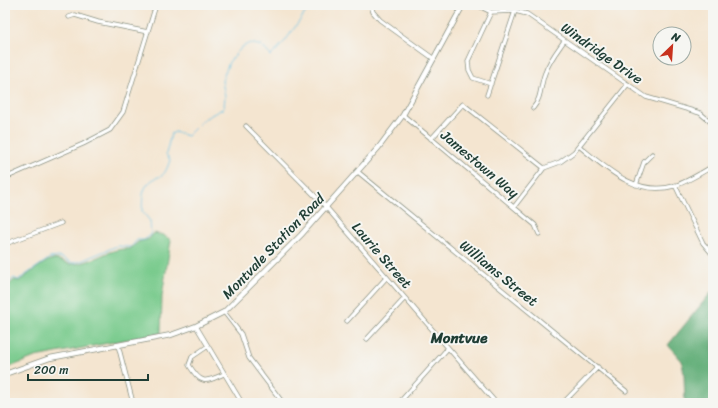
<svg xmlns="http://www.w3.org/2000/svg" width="718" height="408" font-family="Sriracha,sans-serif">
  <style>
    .green { fill: #78ca8c; stroke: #4c8460 }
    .forest { fill: #62ae78; stroke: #407656 }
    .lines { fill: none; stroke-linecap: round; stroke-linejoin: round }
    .stream { stroke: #68c2e5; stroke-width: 1 }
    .minor-casing { stroke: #8a9182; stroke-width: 5 }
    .tertiary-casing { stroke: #8a9182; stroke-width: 6 }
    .minor { stroke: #fff; stroke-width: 3.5 }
    .tertiary { stroke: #fff; stroke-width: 4.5 }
    .labels { text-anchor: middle; stroke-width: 4; stroke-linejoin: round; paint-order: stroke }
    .street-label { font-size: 14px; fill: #1f3d34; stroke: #f6f6f2 }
    .neighbourhood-label { font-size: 15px; font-weight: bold; fill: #1f3d34; stroke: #f6f6f2 }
  </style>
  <rect width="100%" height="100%" fill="#f6f6f2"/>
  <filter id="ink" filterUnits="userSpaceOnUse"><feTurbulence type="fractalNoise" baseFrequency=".025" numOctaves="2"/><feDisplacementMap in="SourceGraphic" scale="8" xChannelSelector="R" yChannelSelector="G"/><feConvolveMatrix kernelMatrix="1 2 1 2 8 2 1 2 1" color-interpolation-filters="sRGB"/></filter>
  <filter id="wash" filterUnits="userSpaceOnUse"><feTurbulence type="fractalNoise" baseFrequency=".012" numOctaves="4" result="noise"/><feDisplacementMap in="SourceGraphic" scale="16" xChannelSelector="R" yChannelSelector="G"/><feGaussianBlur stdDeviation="0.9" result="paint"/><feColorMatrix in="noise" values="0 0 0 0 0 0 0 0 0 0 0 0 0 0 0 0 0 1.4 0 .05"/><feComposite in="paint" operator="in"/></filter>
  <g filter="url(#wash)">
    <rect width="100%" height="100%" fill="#f4e5d0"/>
    <!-- green -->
    <path class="green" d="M154,233L163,235L171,240L162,296L161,333L35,357L5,369V289L14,280L19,281C26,276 44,262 50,260C59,257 66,265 74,264C94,263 109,247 130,249L138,242L149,239Z"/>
    <!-- forest -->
    <path class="forest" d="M713,290V403H685L684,375L682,361L668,345Z"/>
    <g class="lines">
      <!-- stream -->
      <path class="stream" d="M5,286L14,278L18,280L50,258L60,257L72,263L81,261L117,246L131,247L137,240H144L151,235L150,221L142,211C143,203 141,191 148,184C159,172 163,183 170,160L166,154L171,134L175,132L187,136L204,119L224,108L225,96L222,81L229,62L242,47L250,43L262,46L271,56L285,41L311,5"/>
    </g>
  </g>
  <g filter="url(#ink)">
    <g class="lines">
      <!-- minor casing -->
      <g class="minor-casing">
        <path id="minor" d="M371,5L373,12L380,20L434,59
          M477,5L491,12L515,11L527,14L646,97L700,113L713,124
          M491,12L468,61L469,70L473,78L491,84
          M69,17L75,15L98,22L148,32
          M487,95L515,11
          M533,108C542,98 540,85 545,73C549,61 557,51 564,41
          M403,115L535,225L539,234
          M246,126L326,207L496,403
          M431,139L463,104L544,168
          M579,146C606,168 636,197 674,186C687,182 701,173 713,166
          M358,172L626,391
          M5,178L83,144L110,130L123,112L156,5
          M636,185L644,162L652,154
          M675,185L703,243L713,255
          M514,207L544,168L560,162L574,152L628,84
          M5,244L61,223
          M224,312L241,334L249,358L283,403
          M347,321L387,277
          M196,326L242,403
          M367,339L405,298
          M118,345L133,403
          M208,346L192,357L189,365C201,384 204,383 224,374
          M399,403L448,348
          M563,403L598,367"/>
      </g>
      <!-- tertiary casing -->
      <g class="tertiary-casing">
        <path id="tertiary" d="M5,374L50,358L171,335L196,326L224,312L301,235L379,147L403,115L463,5"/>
      </g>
      <!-- minor -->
      <use href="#minor" class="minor"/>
      <!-- tertiary -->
      <use href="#tertiary" class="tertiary"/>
    </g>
  </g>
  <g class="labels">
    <!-- street labels -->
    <g class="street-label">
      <text transform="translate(602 53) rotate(35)" y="5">Windridge Drive</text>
      <text transform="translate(480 164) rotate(40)" y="5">Jamestown Way</text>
      <text transform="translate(273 246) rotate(-46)" y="5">Montvale Station Road</text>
      <text transform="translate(382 255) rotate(49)" y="5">Laurie Street</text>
      <text transform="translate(499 273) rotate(39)" y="5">Williams Street</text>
    </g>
    <!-- neighbourhood labels -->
    <g class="neighbourhood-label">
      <text x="459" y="343">Montvue</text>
    </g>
  </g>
  <!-- margin -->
  <rect width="718" height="408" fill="none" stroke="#f6f6f2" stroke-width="20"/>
  <!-- north arrow -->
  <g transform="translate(672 46) rotate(25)"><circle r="19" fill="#f6f6f2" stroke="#a0aca6"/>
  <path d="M0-3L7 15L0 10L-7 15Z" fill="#c8321e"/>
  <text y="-6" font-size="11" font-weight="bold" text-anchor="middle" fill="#1f3d34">N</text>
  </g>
  <!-- scale -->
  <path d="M28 374v6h120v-6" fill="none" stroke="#1f3d34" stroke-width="2"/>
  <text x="34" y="374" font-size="12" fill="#1f3d34" stroke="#f6f6f2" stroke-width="3" paint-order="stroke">200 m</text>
</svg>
